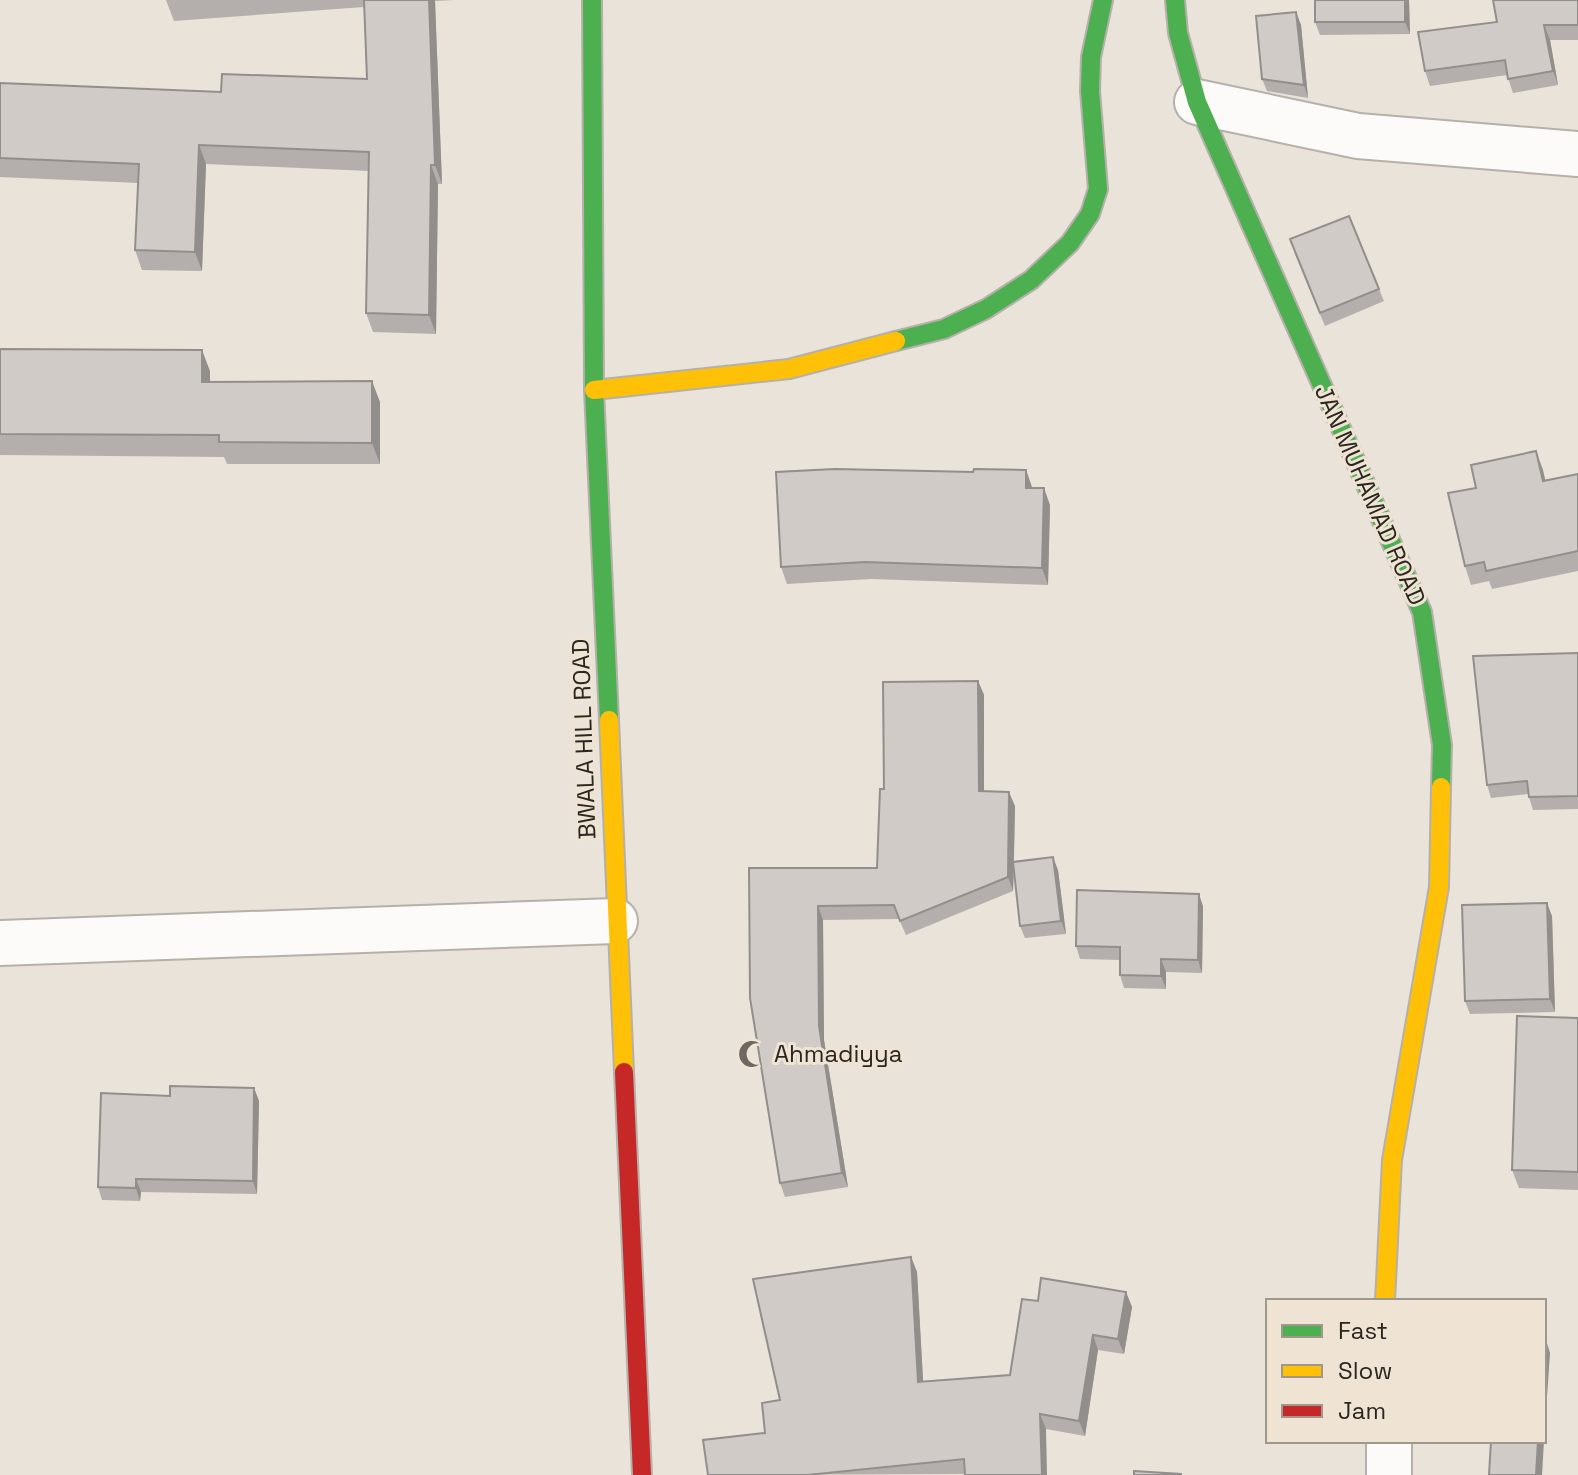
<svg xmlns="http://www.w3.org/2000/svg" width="1578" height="1475" font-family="'Space Grotesk',sans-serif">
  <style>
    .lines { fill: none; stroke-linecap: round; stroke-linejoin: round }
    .street-casing { stroke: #b5b0a9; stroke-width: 48 }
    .fast-casing { stroke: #b5b0a9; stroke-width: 22 }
    .slow-casing { stroke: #b5b0a9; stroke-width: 22 }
    .jam-casing { stroke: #b5b0a9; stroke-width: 22 }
    .street { stroke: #fcfbf9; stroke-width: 44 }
    .fast { stroke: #4caf50; stroke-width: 18 }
    .slow { stroke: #ffc107; stroke-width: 18 }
    .jam { stroke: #c62828; stroke-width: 18 }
    .wall { fill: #b4afac }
    .shaded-wall { fill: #928e8c }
    .building { fill: #d1cbc8; stroke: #928e8c; stroke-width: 2 }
    .labels { text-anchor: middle; stroke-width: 6; stroke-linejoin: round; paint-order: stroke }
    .street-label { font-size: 24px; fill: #2a2620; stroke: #efe4d4 }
    .poi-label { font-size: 24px; fill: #2a2620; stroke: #efe4d4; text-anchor: start }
  </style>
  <rect width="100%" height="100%" fill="#e9e3da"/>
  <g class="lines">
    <!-- street casing -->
    <g class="street-casing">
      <path id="street" d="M1197,102L1358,136L1578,154
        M0,943L615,921
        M1389,1441V1475"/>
    </g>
    <!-- fast casing -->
    <g class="fast-casing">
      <path id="fast" d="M592,0L594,390L609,720
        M1175,0L1178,33L1197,102L1422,612L1442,745L1441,787
        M896,341L944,329L986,309L1031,280L1070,243L1090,214L1098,189L1090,91L1091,57L1103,0"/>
    </g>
    <!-- slow casing -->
    <g class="slow-casing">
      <path id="slow" d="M594,390L789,369L896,341
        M609,720L624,1072
        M1385,1301L1392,1160L1439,887L1441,787"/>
    </g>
    <!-- jam casing -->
    <g class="jam-casing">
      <path id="jam" d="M624,1072L642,1475"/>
    </g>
    <!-- street -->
    <use href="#street" class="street"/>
    <!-- fast -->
    <use href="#fast" class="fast"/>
    <!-- slow -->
    <use href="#slow" class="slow"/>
    <!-- jam -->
    <use href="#jam" class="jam"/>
  </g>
  <!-- wall -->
  <path class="wall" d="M166,0H455L435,1L442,184H438L436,334L373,332L366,313L369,171L206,164L202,271L142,270L135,250L138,183L0,177V83L221,92L367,79L364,7L174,21Z
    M1315,0H1409L1410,34L1320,35L1315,22Z
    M1578,0V40H1550L1558,85L1513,93L1507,75L1430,86L1425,71L1497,22Z
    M1296,12L1301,25L1308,98L1267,91L1262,79Z
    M1294,252L1379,289L1384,301L1325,326Z
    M0,349L210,371V382L380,402V464H227L224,457L0,455Z
    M1536,451L1545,481L1578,474V571L1492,589L1489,581L1471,585L1465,566L1476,488Z
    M1026,470L1032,488L1050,505L1048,585L871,579L787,584L781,567L973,472Z
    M1578,653V809L1533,810L1528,794L1491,798L1487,785Z
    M978,681L984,695V791L1015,806L1014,861L1058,870L1066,934L1025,938L1020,926L1014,870L1013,891L906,935L899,919L823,920L824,1040L848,1187L785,1197L780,1183L749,868H877L884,789Z
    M1203,906L1202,973L1166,972V989L1124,988L1120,975V960L1080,959L1076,946Z
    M1552,916L1555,1012L1470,1014L1465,1001Z
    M1578,1018V1190L1519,1188L1512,1170Z
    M254,1088L259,1101L257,1194L141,1192L140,1201L102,1200L98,1187L170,1096Z
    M911,1257L917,1272L923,1382L1010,1375L1038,1301L1126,1292L1132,1307L1124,1354L1098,1350L1085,1436L1046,1429L965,1474L708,1475L765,1433L780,1400Z"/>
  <!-- shaded-wall -->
  <path class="shaded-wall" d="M429,0H435V1L442,184L435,165Z
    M1405,0H1409L1410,34L1405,22Z
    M1296,12L1301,25L1308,98L1304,85Z
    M1544,25L1550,40L1558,85L1553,71Z
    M199,145L206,164L202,271L195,252Z
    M431,165L438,184L436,334L429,315Z
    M202,350L210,371V403L202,382Z
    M372,381L380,402V464L372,443Z
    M1536,451L1543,470L1550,500L1543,481Z
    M1026,470L1032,487V505L1026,488Z
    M1044,488L1050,505L1048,585L1042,568Z
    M978,681L984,695V805L979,791Z
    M1009,792L1015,806L1013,891L1008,877Z
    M1053,857L1058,870L1066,934L1061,921Z
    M1199,894L1203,906L1202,973L1198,960Z
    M1547,903L1552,916L1555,1012L1550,999Z
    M818,906L823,920L824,1040L848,1187L842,1173L819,1026Z
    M1161,959L1166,972V989L1161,976Z
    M254,1088L259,1101L257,1194L253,1181Z
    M136,1179L141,1192L140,1201L136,1188Z
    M911,1257L917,1272L924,1397L918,1382Z
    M1126,1292L1132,1307L1124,1354L1118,1339Z
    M1093,1335L1098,1350L1085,1436L1079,1421Z
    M1546,1340L1550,1353L1544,1441V1363Z
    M1040,1414L1046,1429L1047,1475H1042Z
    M1538,1441H1544L1542,1475H1536Z"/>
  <!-- building -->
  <path class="building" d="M364,0H429L435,165H431L429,315L366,313L369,152L199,145L195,252L135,250L139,164L0,158V83L221,92L222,74L367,79Z
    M1315,0H1405V22H1315Z
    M1493,0H1578V25H1544L1553,71L1508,79L1505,60L1425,71L1418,32L1497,22Z
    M1296,12L1304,85L1262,79L1256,16Z
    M1349,216L1379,289L1320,313L1290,239Z
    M0,349L202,350V382L372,381V443L219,442V435L0,434Z
    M1536,451L1543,481L1578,474V551L1486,571L1484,562L1465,566L1448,493L1476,488L1471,465Z
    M835,469L973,472L974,469L1026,470V488H1044L1042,568L865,562L781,567L776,472Z
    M1578,653V796L1529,797L1527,781L1487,785L1473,656Z
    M978,681L979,791L1009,792L1008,877L900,921L894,905L818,906L819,1026L842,1173L780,1183L750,998L749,868H877L880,789H884L883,682Z
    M1053,857L1061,921L1020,926L1013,862Z
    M1077,890L1199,894L1198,960L1161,959V976L1120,975V947L1076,946Z
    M1547,903L1550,999L1465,1001L1462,905Z
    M1517,1016L1578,1018V1172L1512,1170Z
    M170,1086L254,1088L253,1181L136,1179V1188L98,1187L101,1093L170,1096Z
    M911,1257L918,1382L1010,1375L1022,1299L1038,1301L1041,1278L1126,1292L1118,1339L1093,1335L1079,1421L1040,1414L1042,1475H965L964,1459L807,1475H708L703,1440L765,1433L762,1403L780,1400L753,1279Z
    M1491,1441H1538L1536,1475H1489Z
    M1134,1471L1181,1474V1475H1134Z"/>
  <!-- icons -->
  <defs>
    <g id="mosque-bare" transform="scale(2.16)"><path d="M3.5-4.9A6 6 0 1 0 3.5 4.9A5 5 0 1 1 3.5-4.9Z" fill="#6d6861" stroke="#efe4d4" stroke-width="2.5" paint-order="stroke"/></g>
  </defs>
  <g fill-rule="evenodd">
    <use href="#mosque-bare" x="752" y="1054"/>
  </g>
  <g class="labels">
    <!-- street labels -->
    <g class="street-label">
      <text transform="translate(1370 495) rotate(66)" y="8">JAN MUHAMAD ROAD</text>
      <text transform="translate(584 739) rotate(-92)" y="8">BWALA HILL ROAD</text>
    </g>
    <!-- poi labels -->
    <g class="poi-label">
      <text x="774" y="1062">Ahmadiyya</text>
    </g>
  </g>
  <!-- legend -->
  <rect x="1266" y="1299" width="280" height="144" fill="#efe4d4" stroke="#a0988c" stroke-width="2"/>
  <rect x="1282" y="1325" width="40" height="12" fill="#4caf50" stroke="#a0988c" stroke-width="2"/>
  <text x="1338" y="1339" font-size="24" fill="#2a2620">Fast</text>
  <rect x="1282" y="1365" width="40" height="12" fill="#ffc107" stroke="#a0988c" stroke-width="2"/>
  <text x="1338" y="1379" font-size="24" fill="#2a2620">Slow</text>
  <rect x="1282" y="1405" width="40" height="12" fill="#c62828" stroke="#a0988c" stroke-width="2"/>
  <text x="1338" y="1419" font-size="24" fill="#2a2620">Jam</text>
</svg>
